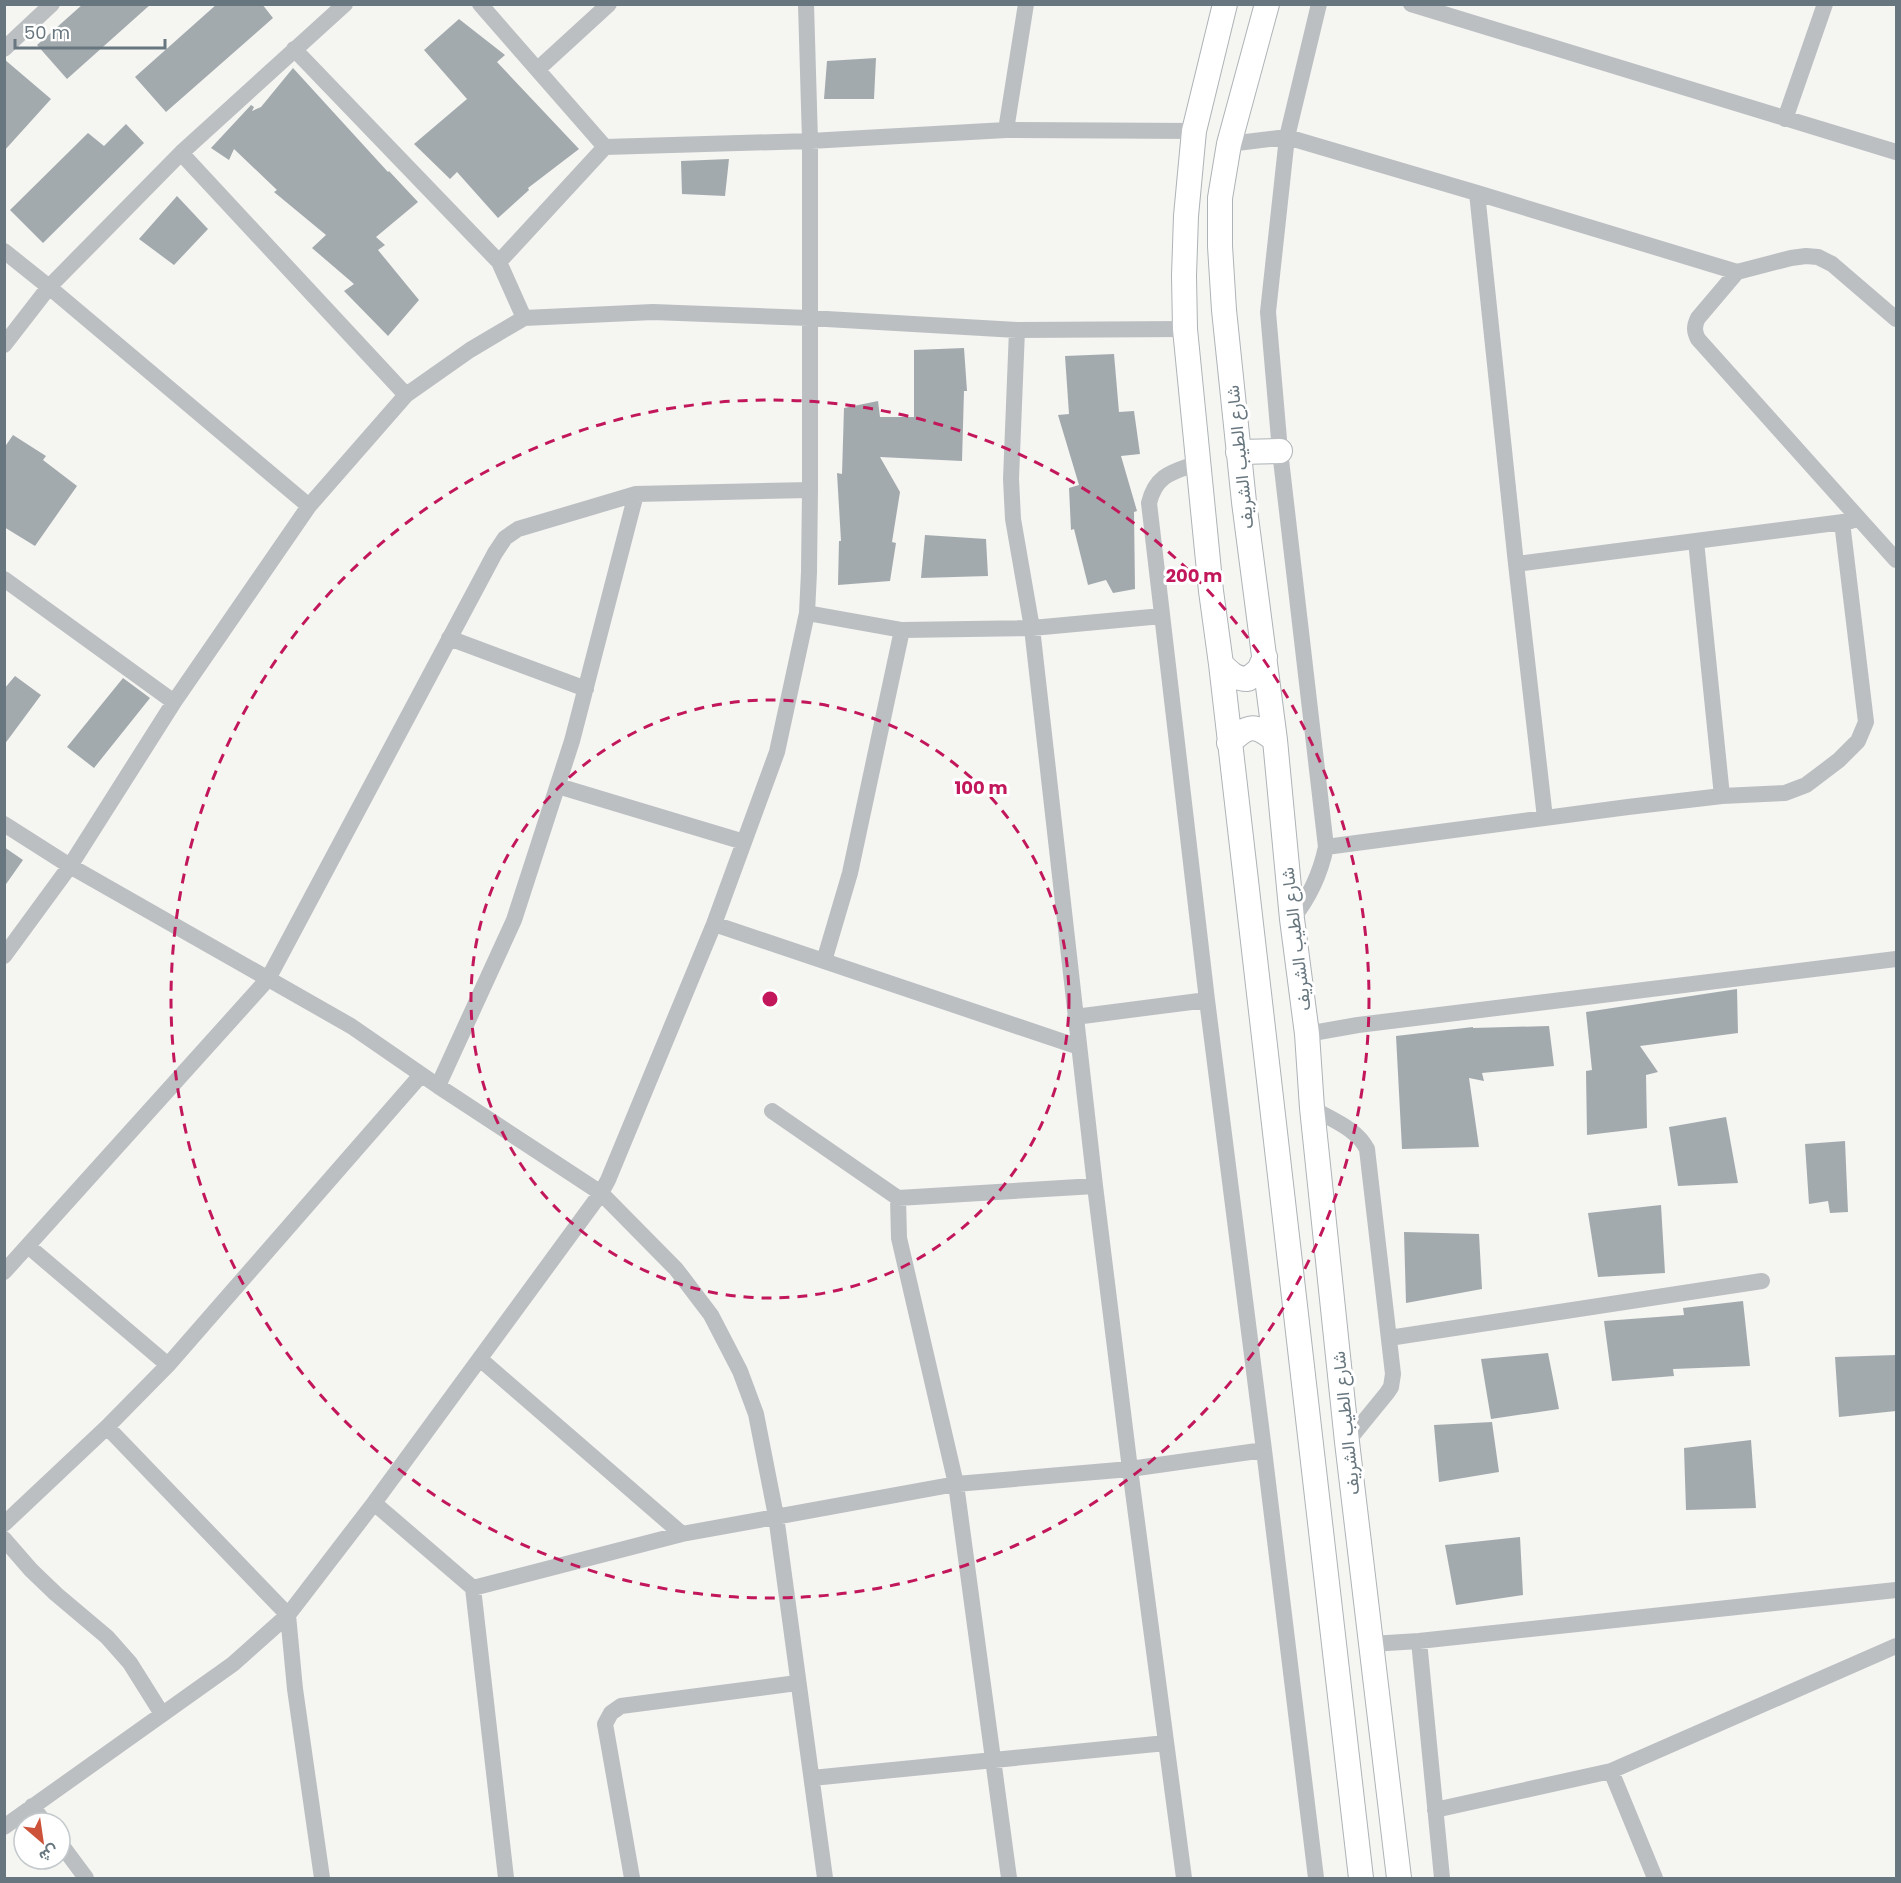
<svg xmlns="http://www.w3.org/2000/svg" width="1901" height="1883" font-family="Poppins,Vazirmatn,sans-serif">
  <style>
    .building { fill: #a3aaae }
    .lines { fill: none; stroke-linecap: round; stroke-linejoin: round }
    .secondary-casing { stroke: #adb3b6; stroke-width: 26 }
    .street { stroke: #bbbfc2; stroke-width: 16 }
    .secondary { stroke: #fff; stroke-width: 24 }
    .ring { fill: none; stroke: #c2185b; stroke-width: 3; stroke-dasharray: 10 8 }
    .labels { text-anchor: middle; stroke-width: 6; stroke-linejoin: round; paint-order: stroke }
    .street-label { font-size: 18px; fill: #68777f; stroke: #fff }
    .centre { fill: #c2185b; stroke: #fff; stroke-width: 3 }
    .ring-label { font-size: 18px; text-anchor: middle; font-weight: bold; fill: #c2185b; stroke: #fff; stroke-width: 6; stroke-linejoin: round; paint-order: stroke }
  </style>
  <rect width="100%" height="100%" fill="#f5f5f2"/>
  <!-- building -->
  <path class="building" d="M83,4H151L67,79L37,45Z
    M217,4H262L273,18L166,112L135,77Z
    M459,19L505,55L497,62L579,149L528,188L529,190L498,218L457,172L450,179L414,144L467,99L424,50Z
    M876,58L874,99H824L827,61Z
    M4,59L51,99L4,151Z
    M293,68L388,172L389,171L418,202L376,237L385,245L378,250L419,300L388,336L344,291L354,284L312,248L326,235L274,192L277,190L234,149L229,160L211,148L251,105L254,107L252,111L261,107Z
    M126,124L144,143L43,243L10,210L88,133L104,146Z
    M729,159L725,196L682,194L681,161Z
    M177,196L208,229L174,265L139,239Z
    M964,348L967,391H964L962,461L880,457L900,492L892,542L896,543L890,581L838,585L839,541H841L837,473L842,474L844,408L878,401L880,417H914V350Z
    M1114,354L1119,412L1134,411L1140,454L1121,456L1137,511L1134,512L1135,589L1113,593L1106,580L1088,585L1074,529L1071,530L1069,488L1079,485L1058,415L1069,414L1065,356Z
    M13,435L46,456L43,460L77,486L35,546L4,527V448Z
    M925,535L986,539L988,576L921,578Z
    M15,676L41,695L4,745V689Z
    M123,678L150,698L94,768L67,747Z
    M4,847L23,860L4,887Z
    M1737,989L1738,1033L1640,1046L1658,1072L1646,1075L1647,1128L1587,1135L1586,1071L1592,1070L1586,1012Z
    M1549,1026L1554,1066L1482,1073L1484,1081L1469,1078L1479,1147L1402,1149L1396,1036L1473,1027V1028Z
    M1726,1117L1738,1183L1678,1186L1669,1127Z
    M1845,1141L1848,1212L1830,1213L1828,1201L1809,1204L1805,1144Z
    M1661,1205L1665,1273L1598,1277L1588,1213Z
    M1404,1232L1479,1234L1482,1289L1406,1303Z
    M1743,1301L1750,1366L1673,1369L1674,1376L1612,1381L1604,1321L1684,1315L1683,1308Z
    M1548,1353L1559,1409L1491,1419L1481,1359Z
    M1896,1355V1411L1839,1417L1835,1357Z
    M1492,1422L1499,1472L1439,1482L1434,1425Z
    M1751,1440L1756,1508L1686,1510L1684,1448Z
    M1520,1537L1523,1595L1456,1605L1445,1545Z"/>
  <g class="lines">
    <!-- secondary casing -->
    <g class="secondary-casing">
      <path id="secondary" d="M1225,4L1194,131L1186,216L1184,276L1185,329L1211,591L1221,664L1361,1878
        M1267,4L1229,144L1220,198V246L1224,310L1244,502L1275,740L1292,919L1307,1034L1312,1108L1347,1442L1399,1878
        M1238,452L1280,451
        M1221,664C1230,673 1235,679 1248,679L1259,670L1265,657
        M1229,743C1248,725 1254,723 1275,740"/>
    </g>
    <!-- street -->
    <path class="street" d="M480,4L605,147L810,141L1006,130L1194,131
      M1411,4L1896,152
      M4,49L52,4
      M294,49L499,262L524,318
      M538,69L609,4
      M1785,119L1825,4
      M1006,130L1026,4
      M1229,144L1287,137L1477,193L1737,272L1791,258L1806,256L1818,257L1832,264L1896,319
      M181,153L406,395
      M1477,193L1516,564L1545,818
      M4,251L49,287L309,506
      M499,262L605,147
      M1737,272L1698,318C1694,326 1694,331 1698,339L1896,560
      M1017,330L1011,479L1013,519L1032,628L1095,1186L1130,1469L1184,1878
      M4,345L49,287L181,153L345,4
      M1198,463C1173,472 1156,474 1149,503L1207,1000L1264,1450L1316,1878
      M1516,564L1851,521
      M4,579L174,702
      M807,613L902,630L1032,628L1162,616
      M449,638L586,689
      M558,786L744,842
      M1722,796L1785,793L1806,785L1839,760L1858,741L1866,722L1842,522
      M4,824L70,866L351,1026L438,1086L601,1193L676,1269L711,1315L740,1371L756,1414L776,1516L825,1878
      M1326,847L1628,807L1722,796L1696,541
      M1292,919C1310,897 1320,875 1326,847L1280,451L1268,312L1287,137L1319,4
      M714,924L1079,1047
      M4,956L70,866L174,702L309,506L406,395L470,350L524,318L653,312L809,318L1017,330L1185,329
      M824,961L850,873L902,630
      M1075,1017L1207,1000
      M1307,1034L1358,1025L1896,959
      M438,1086L514,920L572,741L636,494
      M1312,1108C1332,1120 1356,1128 1367,1149L1393,1374L1391,1387L1387,1393L1347,1442
      M772,1111L898,1198L1095,1186
      M898,1198L899,1238L956,1484L1009,1878
      M28,1246L168,1365
      M4,1272L268,979L495,553L505,538L518,529L636,494L810,490
      M1389,1338L1762,1281
      M480,1359L682,1534
      M107,1427L288,1615L295,1689L322,1878
      M374,1503L473,1588L682,1534L956,1484L1130,1469L1264,1450
      M4,1524L107,1427L168,1365L421,1075
      M4,1539L31,1570L56,1594L107,1637L130,1663L162,1714
      M473,1588L506,1878
      M1419,1641L1442,1878
      M1371,1644L1419,1641L1896,1590
      M1611,1771L1655,1878
      M812,1778L1166,1743
      M32,1806L45,1823
      M1435,1810L1611,1771L1896,1646
      M4,1827L233,1664L288,1615L374,1503L601,1193L608,1180L714,924L777,752L807,613L809,572L810,490V141L806,4
      M60,1843L86,1878
      M632,1878L605,1724L611,1713L621,1706L797,1683"/>
    <!-- secondary -->
    <use href="#secondary" class="secondary"/>
  </g>
  <!-- distance rings -->
  <g class="ring">
    <circle cx="770" cy="999" r="299"/>
    <circle cx="770" cy="999" r="599"/>
  </g>
  <g class="labels">
    <!-- street labels -->
    <g class="street-label">
      <text transform="translate(1240 457) rotate(-96)" y="6">شارع الطيب الشريف</text>
      <text transform="translate(1296 939) rotate(-97)" y="6">شارع الطيب الشريف</text>
      <text transform="translate(1346 1423) rotate(-96)" y="6">شارع الطيب الشريف</text>
    </g>
  </g>
  <circle cx="770" cy="999" r="9" class="centre"/>
  <g class="ring-label">
    <text x="1194" y="582">200 m</text>
    <text x="981" y="794">100 m</text>
  </g>
  <!-- border -->
  <rect width="1901" height="1883" fill="none" stroke="#68777f" stroke-width="12"/>
  <!-- north arrow -->
  <g transform="translate(42 1841) rotate(151)"><circle r="28" fill="#ffffff" stroke="#c3c9cc" stroke-width="1.5"/>
  <path d="M0-4.5L10 22L0 15L-10 22Z" fill="#cd523a"/>
  <text y="-9" font-size="16" font-weight="bold" text-anchor="middle" fill="#68777f">ش</text>
  </g>
  <!-- scale -->
  <path d="M15 39v9h150v-9" fill="none" stroke="#68777f" stroke-width="3"/>
  <text x="24" y="39" font-size="18" fill="#68777f" stroke="#ffffff" stroke-width="4.5" paint-order="stroke">50 m</text>
</svg>
